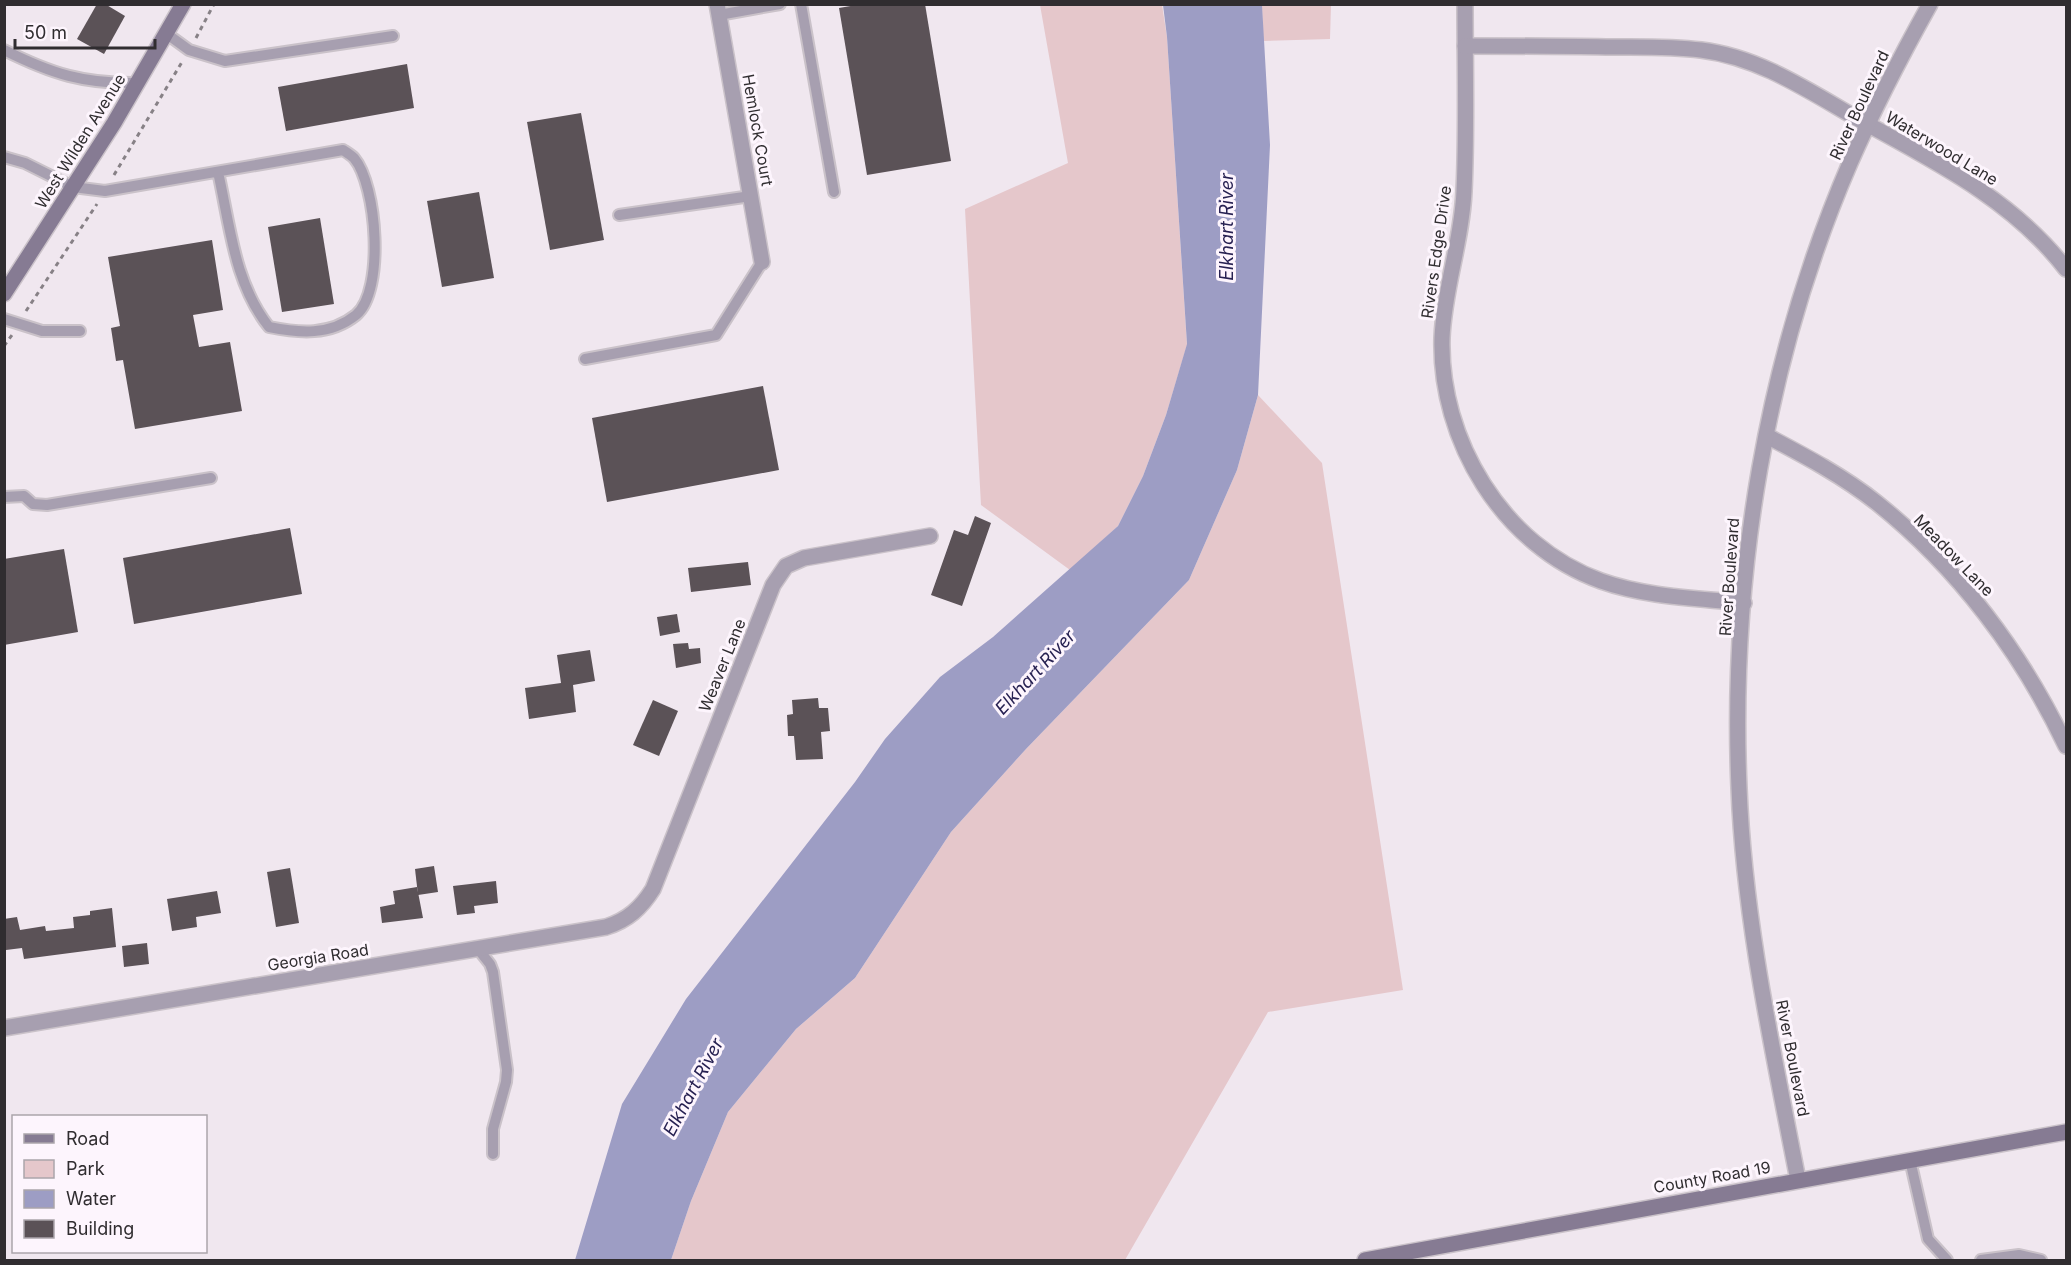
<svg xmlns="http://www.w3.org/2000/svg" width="2071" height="1265" font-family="Inter,sans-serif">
<rect width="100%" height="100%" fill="#f0e7ef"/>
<g fill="#e5c7cb">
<path d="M1040 5H1162L1167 37 1187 345 1166 415 1143 476 1118 526 1070 570 981 505 965 209 1068 163Z"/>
<path d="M1262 5H1331L1330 39 1263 41Z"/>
<path d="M1258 395 1322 463 1403 990 1268 1012 1125 1260H671L691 1201 728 1112 796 1029 855 978 951 832 1026 749 1189 580 1237 470Z"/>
</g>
<path fill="#9d9dc4" d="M1163 5H1262L1270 145 1258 395 1237 470 1189 580 1026 749 951 832 855 978 796 1029 728 1112 691 1201 671 1260H575L622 1104 686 999 855 782 885 739 940 677 993 637 1118 526 1143 476 1166 415 1187 344 1167 37Z"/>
<g fill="#5b5257">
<path d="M97 4H105L125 16 104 54 77 39Z"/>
<path d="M862 4H925L951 161 867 175 839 8Z"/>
<path d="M407 64 414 108 286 131 278 87Z"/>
<path d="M581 113 604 240 550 250 527 122Z"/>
<path d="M479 192 494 278 442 287 427 201Z"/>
<path d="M320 218 334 304 282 312 268 227Z"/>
<path d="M212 240 223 310 193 315 199 347 230 342 242 411 135 429 123 360 116 361 111 328 120 326 108 257Z"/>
<path d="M763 386 779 470 607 502 592 418Z"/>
<path d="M975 516 991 523 962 606 931 595 954 530 968 535Z"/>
<path d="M290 528 302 594 134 624 123 558Z"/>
<path d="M64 549 78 632 4 645V559Z"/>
<path d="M748 562 751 585 691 592 688 568Z"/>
<path d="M677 614 680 632 660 636 657 617Z"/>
<path d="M688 643 689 649 700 648 701 663 676 668 673 644Z"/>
<path d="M590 650 595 681 573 685 576 712 529 719 525 688 561 683 557 655Z"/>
<path d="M818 698 819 708H828L830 731 821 732 823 759 796 760 794 736H788L787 715 793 714 792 700Z"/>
<path d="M653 700 678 711 659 756 633 745Z"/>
<path d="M434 866 438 892 418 895 415 869Z"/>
<path d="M290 868 299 923 276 927 267 872Z"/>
<path d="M496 881 498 903 474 906 475 913 457 915 453 886Z"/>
<path d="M417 887 423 918 382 923 380 907 395 904 393 891Z"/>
<path d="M217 891 221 913 196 917 197 927 172 931 167 899Z"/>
<path d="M112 908 116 947 24 959 22 948 6 950 4 919 17 917 20 930 45 926 46 931 74 928 73 917 90 915V911Z"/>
<path d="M147 943 149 964 124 967 122 946Z"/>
</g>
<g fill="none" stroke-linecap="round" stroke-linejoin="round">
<defs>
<g id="lane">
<path d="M801 4 834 192"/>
<path d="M719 15 780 4"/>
<path d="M167 34 189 50 225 61 393 36"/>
<path d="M4 50C52 74 84 84 138 83"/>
<path d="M4 157 25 163 73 187 105 191 343 150C346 152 351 155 354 158 377 185 385 291 356 315 330 336 299 333 269 327 234 283 230 225 218 172"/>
<path d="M619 215 751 196"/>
<path d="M4 319 42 331H80"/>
<path d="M585 359 716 335 762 262"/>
<path d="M4 497 24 496 33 504 47 505 211 478"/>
<path d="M478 949 490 964 493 972 507 1070 506 1082 493 1129V1154"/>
<path d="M1910 1160 1928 1239 1947 1260"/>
<path d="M1981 1260 2019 1255 2041 1260"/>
</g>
<g id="street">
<path d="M717 4 762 262"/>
<path d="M1465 4C1465 66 1467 129 1464 191 1462 241 1444 288 1442 338 1439 440 1503 546 1601 581 1646 597 1696 598 1744 603"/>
<path d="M1465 46C1512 46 1559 46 1606 47 1638 47 1670 46 1701 50 1759 57 1809 91 1858 119 1934 161 2012 199 2066 269"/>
<path d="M1767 436C1805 456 1843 476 1877 503 1958 568 2022 653 2066 746"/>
<path d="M4 1028 606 927C628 920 641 908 653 889L773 585 786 566 804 558 930 536"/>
<path d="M1798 1180C1773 1051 1744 920 1739 788 1730 576 1766 358 1850 163 1874 108 1901 56 1930 4"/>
</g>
<g id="secondary">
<path d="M4 294 114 123 183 4"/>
<path d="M1365 1260 2066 1132"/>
</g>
</defs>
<use href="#lane" stroke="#cac2c9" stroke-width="14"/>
<use href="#street" stroke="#cac2c9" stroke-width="18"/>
<use href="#secondary" stroke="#cac2c9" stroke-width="18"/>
<g stroke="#878186" stroke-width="3" stroke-dasharray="4.5 4.5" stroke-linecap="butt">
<path d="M196 38 214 4"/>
<path d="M114 175 182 62"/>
<path d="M26 311 97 204"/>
<path d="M4 346 12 335"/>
</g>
<use href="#lane" stroke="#a79fb0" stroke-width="10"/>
<use href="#street" stroke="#a79fb0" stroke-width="15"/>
<use href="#secondary" stroke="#867b93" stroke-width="15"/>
</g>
<g text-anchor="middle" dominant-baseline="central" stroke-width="6" stroke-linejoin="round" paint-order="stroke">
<g font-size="16" fill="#302d30" stroke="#fdf5fd">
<text transform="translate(1859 105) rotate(-65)">River Boulevard</text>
<text transform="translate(758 130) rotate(80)">Hemlock Court</text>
<text transform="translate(80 141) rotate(-58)">West Wilden Avenue</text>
<text transform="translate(1942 148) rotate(31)">Waterwood Lane</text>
<text transform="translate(1436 252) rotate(-82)">Rivers Edge Drive</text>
<text transform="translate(1954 555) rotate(46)">Meadow Lane</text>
<text transform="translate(1729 577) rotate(-86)">River Boulevard</text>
<text transform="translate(722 665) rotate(-68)">Weaver Lane</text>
<text transform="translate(318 957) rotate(-9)">Georgia Road</text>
<text transform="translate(1793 1058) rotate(79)">River Boulevard</text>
<text transform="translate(1712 1177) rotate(-10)">County Road 19</text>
</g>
<g font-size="18" font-style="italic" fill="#272152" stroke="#fdf5fd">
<text transform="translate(1226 227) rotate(-90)">Elkhart River</text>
<text transform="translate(1035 672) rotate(-47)">Elkhart River</text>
<text transform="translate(693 1087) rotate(-62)">Elkhart River</text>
</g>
</g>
<rect width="2071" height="1265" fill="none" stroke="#302d30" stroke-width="12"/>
<rect x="12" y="1115" width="195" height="138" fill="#fdf5fd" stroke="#aba5ab" stroke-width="1.5"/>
<rect x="24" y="1134" width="30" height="9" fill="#867b93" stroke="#aba5ab" stroke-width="1.5"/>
<text x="66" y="1145" font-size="18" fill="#302d30">Road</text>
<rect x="24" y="1160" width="30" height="18" fill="#e5c7cb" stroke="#aba5ab" stroke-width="1.5"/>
<text x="66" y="1175" font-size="18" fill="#302d30">Park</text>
<rect x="24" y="1190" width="30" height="18" fill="#9d9dc4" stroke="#aba5ab" stroke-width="1.5"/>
<text x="66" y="1205" font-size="18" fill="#302d30">Water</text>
<rect x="24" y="1220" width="30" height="18" fill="#5b5257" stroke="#aba5ab" stroke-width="1.5"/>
<text x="66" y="1235" font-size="18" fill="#302d30">Building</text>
<path d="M15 39v9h140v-9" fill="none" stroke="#302d30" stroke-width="3"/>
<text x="24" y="39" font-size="18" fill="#302d30" stroke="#fdf5fd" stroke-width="4.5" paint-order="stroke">50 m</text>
</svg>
